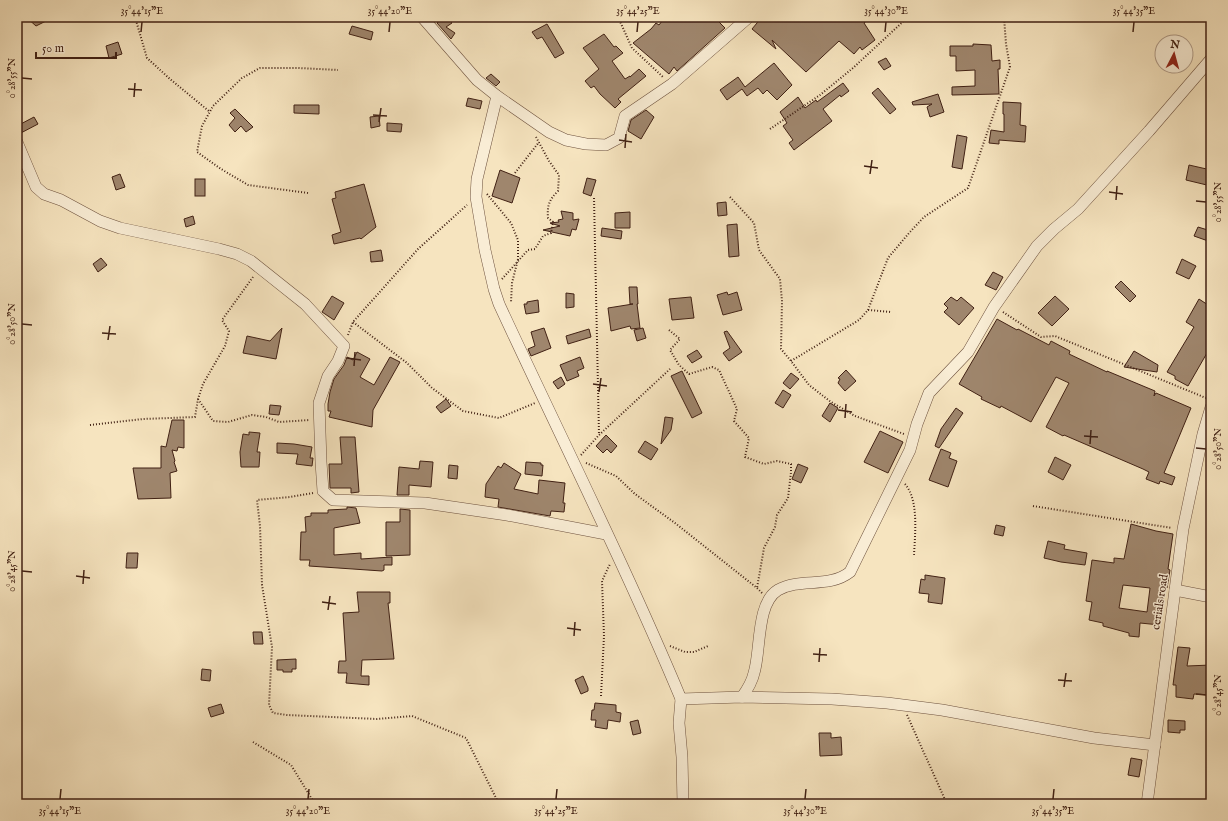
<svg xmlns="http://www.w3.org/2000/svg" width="1228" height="821" font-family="'IM FELL English',serif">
<rect width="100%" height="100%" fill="#f6e4bf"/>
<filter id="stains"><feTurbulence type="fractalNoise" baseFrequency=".005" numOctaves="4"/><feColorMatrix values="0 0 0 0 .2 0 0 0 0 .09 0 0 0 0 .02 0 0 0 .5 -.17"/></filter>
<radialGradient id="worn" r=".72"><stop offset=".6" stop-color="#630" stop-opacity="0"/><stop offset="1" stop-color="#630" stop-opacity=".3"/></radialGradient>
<g fill="#9f866d" stroke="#412114" fill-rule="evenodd">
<path d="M26 17H54L36 26Z"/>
<path d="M444 17H447L452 23 446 27 455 33 451 39 437 23Z"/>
<path d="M665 17H723L719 22 725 28 677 71 674 67 669 74 633 43 651 29 656 23 659 25Z"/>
<path d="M762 17H871L864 23 875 40 862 50 860 47 854 54 839 41 806 72 772 40 776 49 752 29Z"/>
<path d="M547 24 564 53 555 58 542 37 537 39 532 32Z"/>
<path d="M352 26 373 32 371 40 349 34Z"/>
<path d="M604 34 614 47 616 46 623 53 612 61 625 79 630 76V77L639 69 646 76 618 99 621 102 615 108 600 94 594 86 591 88 585 81 599 69 583 48Z"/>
<path d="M118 42 122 54 109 58 106 46Z"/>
<path d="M973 44 991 45 992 61 1000 60V69H998L999 94 952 95V87L975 86V70L956 71V56H950V46H973Z"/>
<path d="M886 58 891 66 884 70 878 62Z"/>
<path d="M774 63 792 85 777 100 767 90 763 94 758 88 747 96 742 89 727 100 720 90 738 77 745 87Z"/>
<path d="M491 74 500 82 496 86 486 78Z"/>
<path d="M843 83 849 91 841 97 840 95 823 109 832 121 794 150 789 143 793 140 783 126 787 123 780 112 798 97 805 108 816 100 817 102Z"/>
<path d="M878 88 896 109 890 114 872 93Z"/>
<path d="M938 94 944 112 930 117 927 107 932 104 913 105 912 102Z"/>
<path d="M468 98 482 101 480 109 466 106Z"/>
<path d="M1003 102 1021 103 1020 125 1026 126 1025 142 999 140V144L989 143 991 130 1004 132V114H1003Z"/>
<path d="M294 105H319V114L294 113Z"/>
<path d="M235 109 253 127 246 132 241 126 235 132 229 125 235 118 230 113Z"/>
<path d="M646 110 654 117 641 139 628 131 631 120Z"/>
<path d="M379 116 380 126 371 128 370 117Z"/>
<path d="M34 117 38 124 17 135V126Z"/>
<path d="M387 123 402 124 401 132 387 131Z"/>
<path d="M957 135 967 137 962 169 952 167Z"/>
<path d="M1189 165 1211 170V186L1186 180Z"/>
<path d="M500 170 520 178 512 203 492 196Z"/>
<path d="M120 174 125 187 116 190 112 177Z"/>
<path d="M587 178 596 180 591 196 583 193Z"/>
<rect x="195" y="179" width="10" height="17"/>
<path d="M364 184 376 227 361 239 360 238 334 244 332 235 341 232 332 199 336 198 335 192Z"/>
<path d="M726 202 727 215 718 216 717 203Z"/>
<path d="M561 211 573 213V220L579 219 576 230 572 229 570 236 543 230 560 226 550 223 559 222 558 220 563 219Z"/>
<path d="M630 212V228H615V213Z"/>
<path d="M193 216 195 224 186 227 184 219Z"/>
<path d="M737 224 739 256 729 257 727 225Z"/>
<path d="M1198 227 1211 231V242L1194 236Z"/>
<path d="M602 228 622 231 621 239 601 236Z"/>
<path d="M381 250 383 261 371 262 370 252Z"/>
<path d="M101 258 107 265 98 272 93 264Z"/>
<path d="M1182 259 1196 266 1189 279 1176 273Z"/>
<path d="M993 272 1003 277 996 290 985 285Z"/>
<path d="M1121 281 1136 296 1130 302 1115 287Z"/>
<path d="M629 287H637L638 304H637L640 328 631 329 630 326 611 331 608 308 633 304H630Z"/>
<path d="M727 292 728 295 737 292 742 310 723 315 717 295Z"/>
<path d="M566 293 574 294V307L566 308Z"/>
<path d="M332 296 344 303 334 320 322 312Z"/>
<path d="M1055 296 1069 309 1052 326 1038 313Z"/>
<path d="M691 297 694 318 672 320 669 299Z"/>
<path d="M951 297 957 301 961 297 974 308 959 325 944 312 948 308 944 304Z"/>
<path d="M1199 299 1211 307V346L1188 386 1175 379V376L1167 372 1194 327 1186 322Z"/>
<path d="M538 300 539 312 526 314 524 304H527V302Z"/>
<path d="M997 319 1017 330 1018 329 1049 345 1051 341 1070 351 1069 354 1107 372V371L1155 391 1154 396 1156 393 1191 408 1164 473 1175 477 1172 485 1160 481 1159 484 1146 479 1149 472 1143 469 1064 435 1063 436 1046 427 1069 383 1056 377 1031 422 1001 406 1000 408 981 399 982 397 959 384Z"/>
<path d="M282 328 276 359 243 353 247 336 270 341Z"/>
<path d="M544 328 551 348 531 356 528 349 535 346 531 332Z"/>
<path d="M643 328 646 338 637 341 634 330Z"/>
<path d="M589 329 591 337 568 344 566 336Z"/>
<path d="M727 331 742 352 729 361 723 353 730 348 724 332Z"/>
<path d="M697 350 702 357 692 363 687 356Z"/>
<path d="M1134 351 1158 365 1157 372 1124 367Z"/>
<path d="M357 352 370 359 360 377 374 385 390 357 400 362 373 410 372 427 329 417 331 411H328V404L330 392 334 379 344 365 347 357 353 360Z"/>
<path d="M580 357 584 368 577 371 579 376 567 381 560 365Z"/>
<path d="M846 370 856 381 845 391 838 383 840 379 838 378Z"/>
<path d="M682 371 702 413 692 418 671 376Z"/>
<path d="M791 373 799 379 790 389 783 383Z"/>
<path d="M561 377 565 384 558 389 553 382Z"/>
<path d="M783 390 791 395 783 408 775 403Z"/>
<path d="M446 399 451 406 441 413 436 407Z"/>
<path d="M830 403 838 408 830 422 822 416Z"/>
<path d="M270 405 281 406 279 415 269 414Z"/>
<path d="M956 408 963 413 939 448 935 446 941 429Z"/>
<path d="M665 417 673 418 671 430 661 444Z"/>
<path d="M172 420H184V448L178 447 177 451 172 450 175 461 174 462 177 471 170 473 171 498 138 499 133 468H161V446L166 447Z"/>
<path d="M880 431 903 442 888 473 864 462Z"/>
<path d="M249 432 260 433 257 452H260L259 467H241L240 452 243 434 249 435Z"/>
<path d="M606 435 617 446 611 453 607 449 603 453 596 446Z"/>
<path d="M340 437H355L359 492 351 493V488H330L329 464H342Z"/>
<path d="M645 441 658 449 651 460 638 452Z"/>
<path d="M277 443 294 444 312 447 310 458H313L312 466 296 464 298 454 277 453Z"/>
<path d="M941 449 951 453 949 458 957 461 948 487 929 480Z"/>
<path d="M1055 457 1071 465 1063 480 1048 472Z"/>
<path d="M420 461 433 462 431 487 409 485V495H397L399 467 419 469Z"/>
<path d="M526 462 541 463V465H543L542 476 525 474Z"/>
<path d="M504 463 521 474 514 489 538 494 539 480 565 483 563 503H565L564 512 551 511 550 516 498 507 499 499 485 497 486 484 498 466 501 468Z"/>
<path d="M798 464 808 468 801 483 792 479Z"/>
<path d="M449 465 458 466 457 479 448 478Z"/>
<path d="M347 507 356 508 360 523 334 528V555L361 553V559L392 557V565H384V570L382 571 309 566 310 560H300L301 532H306L305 517 311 516V513H328V510L347 509Z"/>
<path d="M400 509 410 510V555L386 556V522H400Z"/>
<path d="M1131 524 1156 531 1173 534 1168 569 1170 570 1167 588 1164 587 1160 625 1140 623 1139 637 1129 636V633L1103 626V623L1089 620 1092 602 1086 601 1092 560 1114 563V558L1124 559ZM1123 585 1150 588 1147 612 1119 608Z"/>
<path d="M996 525 1005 527 1003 536 994 534Z"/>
<path d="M1048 541 1065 545 1064 549 1087 553 1085 565 1061 562 1044 558Z"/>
<path d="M127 553H138L137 568H126Z"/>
<path d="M925 575 945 578 942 604 928 602 929 594 919 593 921 579 925 580Z"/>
<path d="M357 592H390V603H388L394 659 362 660 361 676H369V685L346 683 347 673H338L339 661H346L343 613 359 612Z"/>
<path d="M253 632H262L263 644H254Z"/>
<path d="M1178 647 1190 648 1187 666 1211 665V695L1194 694 1193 699 1176 697V685H1173Z"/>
<path d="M296 659V669H292V672H283V670H277V660Z"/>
<path d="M202 669 211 670 210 681 201 680Z"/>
<path d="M583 676 588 688V691L581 694 575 680Z"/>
<path d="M595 703 616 705V712L621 713 620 722 608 720 607 729 595 727 596 720H591L592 710H594Z"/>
<path d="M221 704 224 713 211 717 208 708Z"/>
<path d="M638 720 641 733 633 735 630 722Z"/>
<path d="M1168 720 1185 721V730H1180V733L1168 732Z"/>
<path d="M819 733H831V738L841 737 842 755 820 756Z"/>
<path d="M1131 758 1142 760 1139 777 1128 775Z"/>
</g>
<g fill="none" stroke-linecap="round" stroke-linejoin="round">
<defs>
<g id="minor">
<path d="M422 17 477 80 497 96 549 132 566 140 586 144 606 145 619 138 625 116 672 84 749 17"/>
<path d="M497 96 477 179 476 197 485 250 494 289 499 304C560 436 625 565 681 699L742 697 832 699 887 703 942 710 1094 738 1155 745"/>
<path d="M17 142 36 187 44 194 61 200 100 221 120 228 219 249 237 254 251 261 305 304 344 346 338 361 328 376 319 403 321 462 323 491 333 500 425 503 507 515 606 534"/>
<path d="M1175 590 1211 597"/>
<path d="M742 697C747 690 752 682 754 673 761 651 756 603 778 590 801 577 828 589 850 572L910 450 917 424 929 393 968 352 994 307 1037 246 1054 229 1078 209 1149 131 1211 59"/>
<path d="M681 699 679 723 682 757 683 804"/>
<path d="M1147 804 1183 529 1203 434 1211 407"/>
</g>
</defs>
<use href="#minor" stroke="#6e523f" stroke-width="12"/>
<g stroke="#412114" stroke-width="2" stroke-dasharray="1 2" stroke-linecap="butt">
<path d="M135 17 147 58 170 79 210 112"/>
<path d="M618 17 632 48 663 77"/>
<path d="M770 129 820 95 853 68 908 17"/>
<path d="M515 173 539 142"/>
<path d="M308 193 248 185 221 169 197 152 202 126 213 106 242 78 260 68H298L338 70"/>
<path d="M487 194 511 223 518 240V259L512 283 511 302"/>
<path d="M730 197 754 223 759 250 780 279 782 301 781 349 791 361 809 385 831 402 855 416 904 434"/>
<path d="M594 198 599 435"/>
<path d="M502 279 528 250 535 249 543 236 551 233 553 222 548 218C547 206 549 200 558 191L559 175 549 161 536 137"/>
<path d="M868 310 888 258 909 233 924 217 968 188 1010 67 1006 44 1004 17"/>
<path d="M1003 312 1041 337 1055 336 1206 398"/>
<path d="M353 322 407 363 432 388 463 411 499 418 535 403"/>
<path d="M669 330 680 339 670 350 679 365 689 374 712 367 719 370 737 409 734 421 749 438 745 457 764 464 777 461 791 464V472L788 498 777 515 775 527 764 548 757 588"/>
<path d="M348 335 353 322 418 249 467 205"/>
<path d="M791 361 859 320 868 310 891 312"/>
<path d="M198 399 213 421 228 422 252 415 266 417 279 422 310 420"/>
<path d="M90 425 143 419 195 417 198 399 203 384 225 346 229 331 222 320 253 277"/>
<path d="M581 455 599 435 670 369"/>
<path d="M586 463 616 476 635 494 675 523 757 588 762 593"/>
<path d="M905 484C919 500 915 534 914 555"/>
<path d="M313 493 290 497 257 500 260 526 262 585 272 647 269 705 273 713 287 715 377 719 412 716 466 738 499 804"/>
<path d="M1033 506 1172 528"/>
<path d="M670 646 685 652H694L708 646"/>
<path d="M601 696 604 636 602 581 610 564"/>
<path d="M907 715 947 804"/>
<path d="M253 742 291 765 315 804"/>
</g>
<use href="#minor" stroke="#f9edd5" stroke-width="11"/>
</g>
<path fill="none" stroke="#412114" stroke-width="1.5" d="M141 32 142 22M389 32 390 22M637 32 638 22M885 32 886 22M1133 32 1134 22M22 78 32 79M128 89 142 90M134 97 135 83M373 115 387 116M379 122 381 108M619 140 632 142M625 148 626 134M864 166 878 168M870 174 872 160M1109 192 1123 194M1116 200 1117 186M1196 201 1206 202M22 324 32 325M102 333 116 334M108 340 110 326M347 358 361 360M354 366 355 352M593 384 607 386M599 392 601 378M838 410 852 412M845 418 846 404M1084 436 1098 437M1090 444 1091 430M1196 448 1206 449M22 571 32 572M76 576 90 578M83 584 84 570M322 602 336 604M328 610 330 596M567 628 581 630M574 636 575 622M813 654 827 655M819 662 820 648M1058 680 1072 681M1064 687 1066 673M1196 694 1206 695M60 799 61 789M308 799 309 789M556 799 557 789M805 799 806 789M1053 799 1054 789"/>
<g text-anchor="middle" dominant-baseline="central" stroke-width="3" stroke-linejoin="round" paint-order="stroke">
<g font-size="12" fill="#412114" stroke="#f9edd5">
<text transform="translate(1160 602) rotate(-81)">cerials road</text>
</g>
</g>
<rect width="1228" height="821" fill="none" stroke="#f6e4bf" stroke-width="44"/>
<g transform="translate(1174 54) rotate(6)"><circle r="19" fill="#f9edd5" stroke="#af9b88"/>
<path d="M0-3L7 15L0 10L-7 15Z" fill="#8f2418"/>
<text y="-6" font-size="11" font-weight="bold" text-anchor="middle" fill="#412114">N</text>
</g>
<path d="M36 52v6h80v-6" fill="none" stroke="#412114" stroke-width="2"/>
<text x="42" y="52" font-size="12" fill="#412114" stroke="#f9edd5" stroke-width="3" paint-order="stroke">50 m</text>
<rect x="22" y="22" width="1184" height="777" fill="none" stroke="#412114" stroke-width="1.5"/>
<g font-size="10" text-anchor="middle" fill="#412114">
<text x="142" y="14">35°44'15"E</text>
<text x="390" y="14">35°44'20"E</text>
<text x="638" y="14">35°44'25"E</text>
<text x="886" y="14">35°44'30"E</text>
<text x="1134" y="14">35°44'35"E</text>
<text transform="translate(11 78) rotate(-90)" y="4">0°28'55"N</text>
<text transform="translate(1217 202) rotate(-90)" y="4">0°28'55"N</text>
<text transform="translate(11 324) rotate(-90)" y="4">0°28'50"N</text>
<text transform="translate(1217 449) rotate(-90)" y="4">0°28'50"N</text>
<text transform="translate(11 571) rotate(-90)" y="4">0°28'45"N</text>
<text transform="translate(1217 695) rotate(-90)" y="4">0°28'45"N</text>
<text x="60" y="814">35°44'15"E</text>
<text x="308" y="814">35°44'20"E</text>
<text x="556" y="814">35°44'25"E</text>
<text x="805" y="814">35°44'30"E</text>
<text x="1053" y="814">35°44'35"E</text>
</g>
<rect width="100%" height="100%" filter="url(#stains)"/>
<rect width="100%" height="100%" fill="url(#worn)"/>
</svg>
